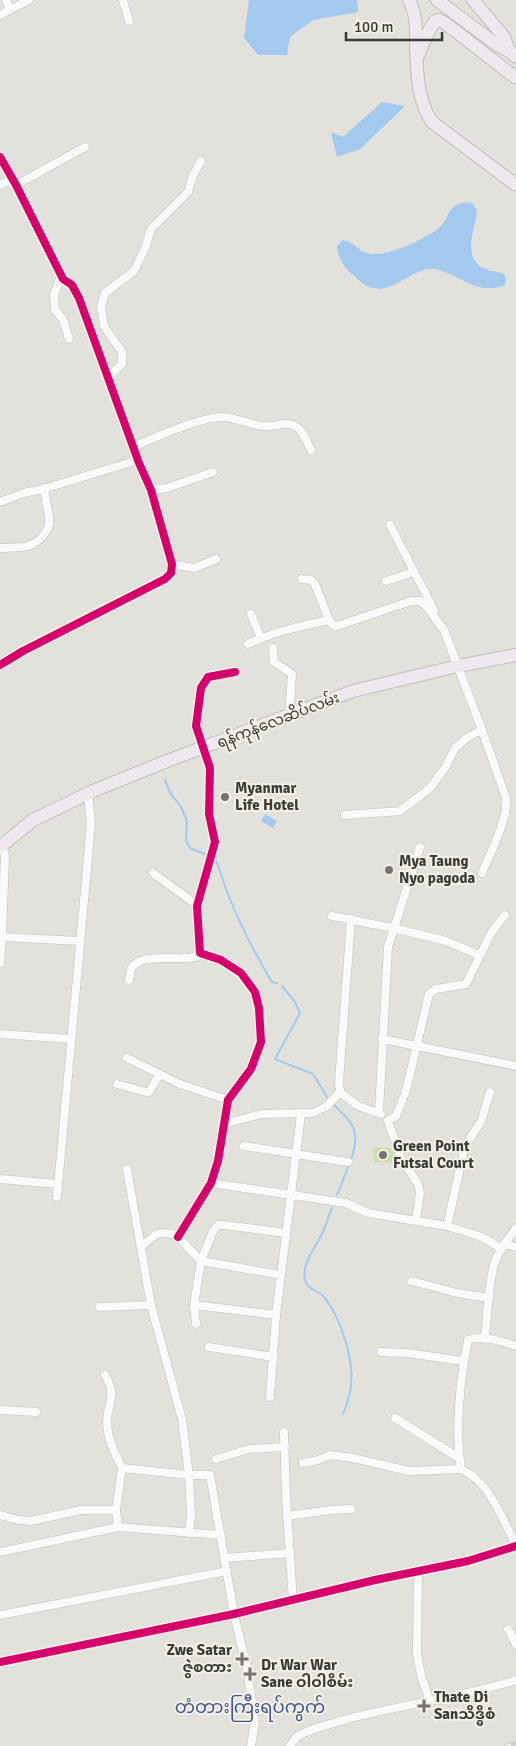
<svg xmlns="http://www.w3.org/2000/svg" width="516" height="1746" font-family="Signika,'Noto Sans Myanmar',sans-serif">
<rect width="100%" height="100%" fill="#e2e1dc"/>
<path fill="#cedcac" d="M373 1147 391 1148 397 1163 374 1162Z"/>
<g fill="#a4c9ef">
<path d="M249 0H357L358 12 313 20 290 37 287 55H258L244 38Z"/>
<path d="M382 102 405 106 360 149 337 157 331 132 343 137Z"/>
<path d="M467 202 473 204 477 210C476 227 462 254 481 267 488 271 497 271 504 274L506 279 505 285C481 294 468 282 447 273 444 272 440 270 436 269 411 266 389 300 365 285 361 283 357 278 353 275 344 268 338 258 337 246L343 240C357 243 359 255 377 254 395 253 424 239 438 229 452 217 444 206 467 202Z"/>
<path d="M265 814 277 821 273 828 261 821Z"/>
</g>
<g fill="none" stroke-linecap="round" stroke-linejoin="round">
<g stroke="#a4c9ef" stroke-width="2">
<path d="M165 780 171 794 181 807 187 821 186 841 190 848 207 855"/>
<path d="M215 859C221 872 224 886 230 899 241 927 255 953 270 979L272 982 277 983"/>
<path d="M282 986 295 1002 300 1013 275 1059 313 1074 327 1097"/>
<path d="M333 1104C354 1124 361 1130 351 1160"/>
<path d="M337 1195 349 1165"/>
<path d="M332 1208C328 1217 326 1226 322 1234 316 1247 301 1264 305 1280 307 1290 318 1290 324 1297 342 1319 356 1365 350 1392 348 1400 346 1407 343 1414"/>
</g>
<defs>
<g id="street">
<path d="M6 0 10 9"/>
<path d="M123 0 129 21"/>
<path d="M0 15 29 0"/>
<path d="M0 157 16 185 63 279 72 285 79 298 139 463 151 490 172 564 171 573 165 579 23 651 0 665"/>
<path d="M0 185 13 179"/>
<path d="M16 185 85 147"/>
<path d="M61 276 54 295 55 310 63 319 69 339"/>
<path d="M108 377 122 364V352L104 326 101 306 105 293 134 271 146 246 151 229 188 192 193 175 201 161"/>
<path d="M133 447C153 438 202 416 223 417 238 418 250 425 264 426 271 427 277 425 283 424 300 422 305 437 311 450"/>
<path d="M150 487 160 489 167 488 213 472"/>
<path d="M0 502 24 493 43 489 138 460"/>
<path d="M390 525 434 610"/>
<path d="M0 548C16 547 29 550 41 538 46 532 50 527 49 520 49 509 44 499 45 488"/>
<path d="M172 564 194 568 216 559"/>
<path d="M302 579 311 580 315 584 329 620"/>
<path d="M386 581 414 572"/>
<path d="M251 614 261 638"/>
<path d="M248 644C273 632 301 626 329 620L333 625 337 626 411 601H420L427 607 444 630 482 730 506 798C508 821 491 851 482 873"/>
<path d="M273 648 274 662 292 674 289 716"/>
<path d="M345 815 400 811 430 788 445 768 455 748 468 737 482 730"/>
<path d="M2 845 5 856 2 937 80 941"/>
<path d="M153 873 198 906"/>
<path d="M332 916 393 928 446 941 479 955"/>
<path d="M351 919 339 1082 340 1092 358 1106 381 1114"/>
<path d="M0 936 2 937 0 963"/>
<path d="M129 980C130 975 130 968 134 965 149 951 189 964 202 954"/>
<path d="M0 1034 71 1039"/>
<path d="M382 1039 516 1066"/>
<path d="M127 1058 180 1084 228 1100"/>
<path d="M117 1084 146 1092H149L160 1074"/>
<path d="M379 1112 388 947 420 847"/>
<path d="M388 1121 396 1116 406 1091 429 994 436 989 466 984 491 933 505 915"/>
<path d="M388 1121 401 1158 418 1184 420 1193 416 1220"/>
<path d="M224 1124 261 1114 313 1113 327 1106 340 1092"/>
<path d="M244 1146 348 1162"/>
<path d="M127 1169 151 1305 182 1419 189 1475 191 1514 189 1533"/>
<path d="M0 1179 58 1184"/>
<path d="M211 1183 346 1203 368 1213 447 1226 482 1237 502 1249"/>
<path d="M57 1197 91 824 88 793"/>
<path d="M447 1226 465 1146 481 1122 490 1092"/>
<path d="M178 1237 211 1183 218 1161 228 1100 251 1069 261 1042 259 1008 255 992 241 973 221 960 200 953 197 906 215 842 209 814 210 768 196 726 201 688 208 677 235 672"/>
<path d="M504 1244 516 1247"/>
<path d="M142 1246 155 1235 161 1233 173 1234 178 1237 201 1261 281 1275"/>
<path d="M412 1281 457 1293 489 1298"/>
<path d="M194 1305 276 1315"/>
<path d="M100 1307 151 1305"/>
<path d="M196 1324 194 1305 201 1261 213 1231 218 1225H224L286 1233"/>
<path d="M485 1339C487 1314 488 1288 494 1265 498 1251 508 1239 516 1228"/>
<path d="M209 1347 274 1357"/>
<path d="M381 1352 407 1353 463 1361"/>
<path d="M105 1375C118 1398 107 1401 107 1424 108 1441 115 1453 122 1468"/>
<path d="M270 1397 276 1315 301 1114"/>
<path d="M0 1410 36 1412"/>
<path d="M395 1418 459 1458"/>
<path d="M284 1432 286 1496 293 1600"/>
<path d="M216 1459 249 1449 285 1447"/>
<path d="M303 1463 318 1460 330 1455 353 1458 409 1471 461 1469 473 1476 486 1489 497 1507 516 1545"/>
<path d="M461 1469C455 1428 460 1380 468 1340 481 1334 503 1342 516 1346"/>
<path d="M0 1515 19 1520 31 1521 81 1510H116"/>
<path d="M287 1516 331 1510 351 1509"/>
<path d="M118 1527 116 1510 122 1468 189 1475H210L234 1614 247 1668 255 1722 251 1746"/>
<path d="M0 1552 118 1527 221 1535"/>
<path d="M225 1558 290 1553"/>
<path d="M418 1572 417 1654 421 1675 430 1702"/>
<path d="M0 1615 227 1571"/>
<path d="M508 1629 516 1644"/>
<path d="M0 1662 234 1614 375 1580 468 1561 516 1546"/>
<path d="M290 1746C293 1742 295 1737 300 1735 314 1727 332 1724 347 1719 403 1704 461 1698 516 1680"/>
</g>
<g id="primary">
<path d="M409 0C417 15 416 30 416 46 417 72 417 100 432 122L516 185"/>
<path d="M437 0 497 45 509 51 516 57"/>
<path d="M473 0 504 37 509 51"/>
<path d="M419 54C423 42 428 31 435 21L439 20 445 23 516 78"/>
<path d="M0 847 33 820 93 791 167 761 353 691 458 666 516 655"/>
</g>
</defs>
<use href="#street" stroke="#bfbeba" stroke-width="9"/>
<use href="#primary" stroke="#bebebb" stroke-width="14"/>
<use href="#street" stroke="#fbfafa" stroke-width="8"/>
<use href="#primary" stroke="#efe8ef" stroke-width="12"/>
<defs>
<path id="rail" d="M506 1746 516 1743"/>
</defs>
<use href="#rail" stroke="#cecdcd" stroke-width="4"/>
<use href="#rail" stroke="#f2f0e7" stroke-width="2" stroke-dasharray="5.5" stroke-linecap="butt"/>
<defs>
<g id="cycleway">
<path d="M0 157 16 185 63 279 72 285 79 298 139 463 151 490 172 564 171 573 165 579 23 651 0 665"/>
<path d="M178 1237 211 1183 218 1161 228 1100 251 1069 261 1042 259 1008 255 992 241 973 221 960 200 953 197 906 215 842 209 814 210 768 196 726 201 688 208 677 235 672"/>
<path d="M0 1662 234 1614 375 1580 468 1561 516 1546"/>
</g>
</defs>
<use href="#cycleway" stroke="#f2f0e7" stroke-width="11"/>
<use href="#cycleway" stroke="#d6006c" stroke-width="8"/>
</g>
<g fill="#757471" stroke="#f2f0e7" stroke-width="2">
<circle cx="225" cy="797" r="5"/>
<circle cx="389" cy="870" r="5"/>
<circle cx="383" cy="1155" r="5"/>
<path d="M239.5 1651.5h5v5h5v5h-5v5h-5v-5h-5v-5h5z"/>
<path d="M247.5 1666.5h5v5h5v5h-5v5h-5v-5h-5v-5h5z"/>
<path d="M421.5 1698.5h5v5h5v5h-5v5h-5v-5h-5v-5h5z"/>
</g>
<g text-anchor="middle" dominant-baseline="central" stroke-width="4" stroke-linejoin="round" paint-order="stroke">
<g font-size="15" fill="#3a3a37" stroke="#f2f0e7">
<text transform="translate(278 720) rotate(-21)">ရန်ကုန်လေဆိပ်လမ်း</text>
</g>
<g font-size="15" font-weight="bold" fill="#3a3a37" stroke="#f2f0e7" text-anchor="start">
<text x="235" y="788">Myanmar<tspan x="235" dy="17">Life Hotel</tspan></text>
<text x="399" y="861">Mya Taung<tspan x="399" dy="17">Nyo pagoda</tspan></text>
<text x="393" y="1146">Green Point<tspan x="393" dy="17">Futsal Court</tspan></text>
<text x="232" y="1650" text-anchor="end">Zwe Satar<tspan x="232" dy="17">ဇွဲစတား</tspan></text>
<text x="261" y="1665">Dr War War<tspan x="261" dy="17">Sane ဝါဝါစိမ်း</tspan></text>
<text x="434" y="1697">Thate Di<tspan x="434" dy="17">Sanသိဒ္ဓိစံ</tspan></text>
</g>
<g font-size="18" fill="#41538f" stroke="#f2f0e7">
<text x="250" y="1707">တံတားကြီးရပ်ကွက်</text>
</g>
</g>
<path d="M346 32v8h96v-8" fill="none" stroke="#3a3a37" stroke-width="2.5"/>
<text x="354" y="32" font-size="15" fill="#3a3a37" stroke="#f2f0e7" stroke-width="4" paint-order="stroke">100 m</text>
</svg>
